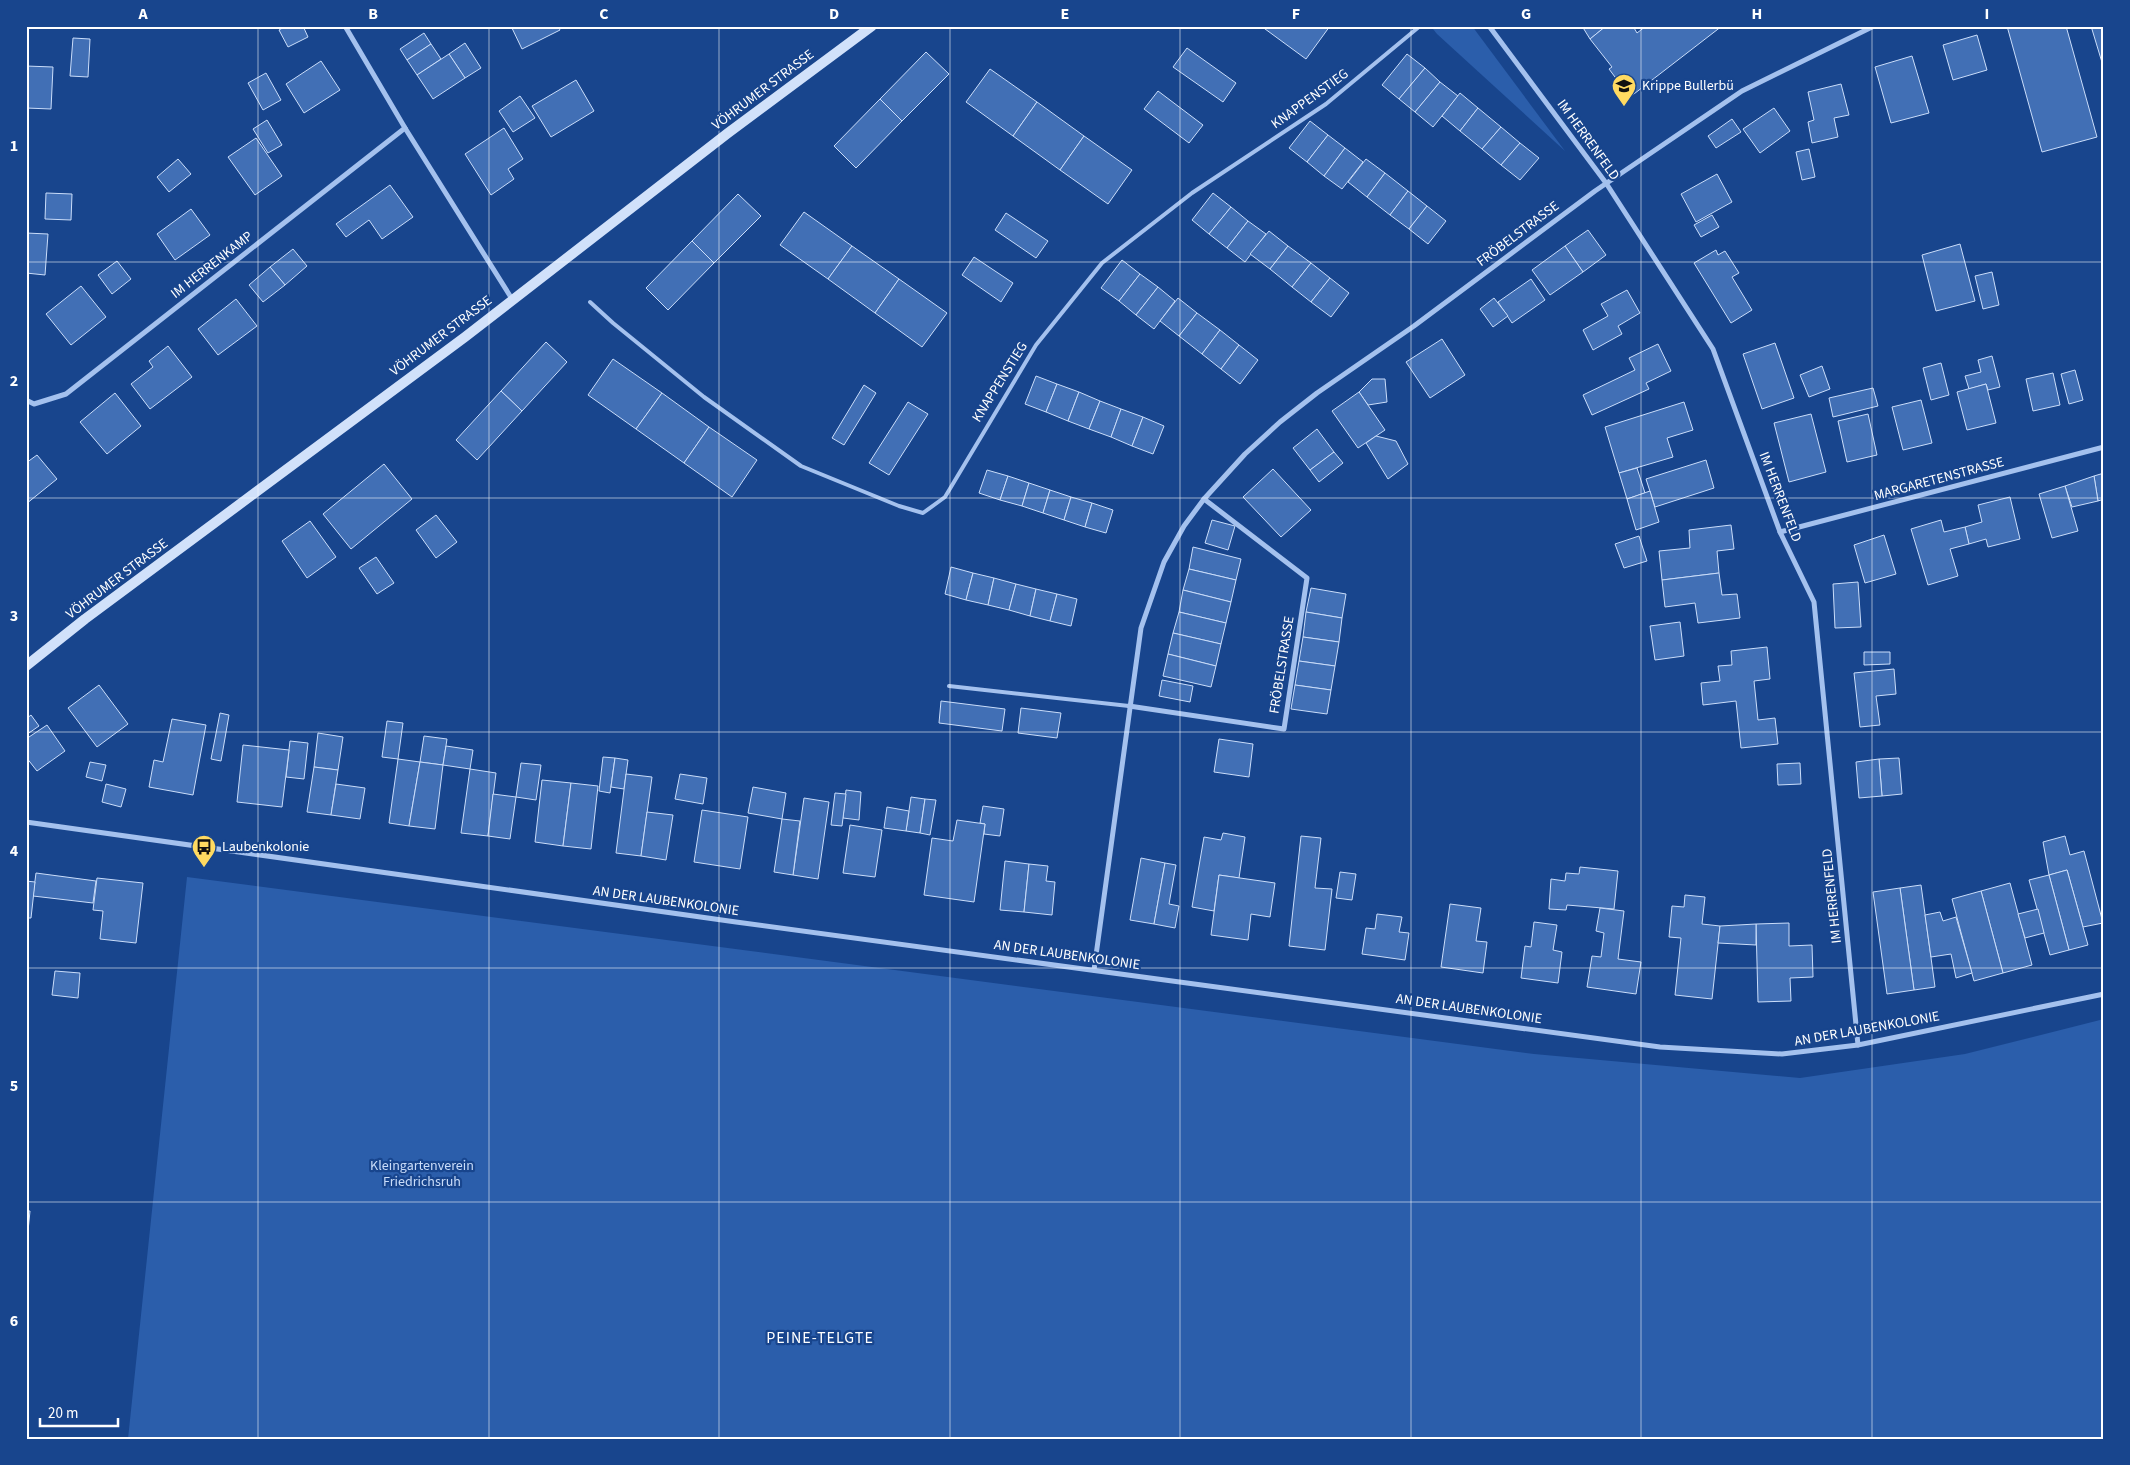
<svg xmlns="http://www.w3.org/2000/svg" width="2130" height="1465" font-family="'Source Sans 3',sans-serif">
<rect width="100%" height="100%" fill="#18458d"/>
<g fill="#2b5eab">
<path d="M1433 26H1472L1565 151 1437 34 1433 29Z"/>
<path d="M187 877 1534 1054 1800 1078 1965 1054 2104 1019V1439H128Z"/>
</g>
<g fill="#416fb5" stroke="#caddfa">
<path d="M286 26H303L308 37 288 47 279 30Z"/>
<path d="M511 26H558L560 30 522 49Z"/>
<path d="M1261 26H1330L1306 59Z"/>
<path d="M1582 26H1606L1590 39Z"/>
<path d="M1606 26H1633L1637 33 1646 26H1722L1630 97 1609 69 1612 67 1590 39Z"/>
<path d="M2007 26H2066L2097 137 2042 152Z"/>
<path d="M2091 26H2104V69Z"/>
<path d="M424 33 431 44 407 60 400 49Z"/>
<path d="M1977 35 1987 70 1953 80 1943 45Z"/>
<path d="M73 38 90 39 88 77 70 76Z"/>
<path d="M465 43 481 68 465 78 449 54Z"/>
<path d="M431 44 441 59 417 75 407 60Z"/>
<path d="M1187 48 1236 83 1223 102 1173 67Z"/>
<path d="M926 52 949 74 902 121 880 99Z"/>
<path d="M449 54 465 78 433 99 417 75Z"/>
<path d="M1407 54 1425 68 1399 99 1382 85Z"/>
<path d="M1912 56 1929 113 1891 123 1875 67Z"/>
<path d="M321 61 340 90 304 113 286 84Z"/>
<path d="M26 66 53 67 51 109 26 108Z"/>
<path d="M1425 68 1440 82 1415 112 1399 99Z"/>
<path d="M990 69 1037 102 1013 136 966 102Z"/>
<path d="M266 73 281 100 263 110 248 83Z"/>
<path d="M576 80 594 111 551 137 532 106Z"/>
<path d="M1440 82 1458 96 1433 127 1415 112Z"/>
<path d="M1841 84 1849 115 1834 118 1838 137 1812 143 1808 122 1814 120 1808 92Z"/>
<path d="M1158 91 1203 125 1189 143 1144 109Z"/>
<path d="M1460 93 1478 108 1460 131 1442 116Z"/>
<path d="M520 96 535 118 513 132 499 111Z"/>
<path d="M880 99 902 121 856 168 834 146Z"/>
<path d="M1037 102 1084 136 1060 170 1013 136Z"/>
<path d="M1478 108 1501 127 1482 149 1460 131Z"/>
<path d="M1774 108 1790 131 1760 153 1743 129Z"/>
<path d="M1732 119 1741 132 1716 148 1708 136Z"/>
<path d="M267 120 282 145 268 153 253 129Z"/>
<path d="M1310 121 1328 135 1307 162 1289 148Z"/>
<path d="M1501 127 1520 143 1501 165 1482 149Z"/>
<path d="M504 128 523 159 508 169 514 179 491 195 465 154Z"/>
<path d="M1328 135 1345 148 1324 176 1307 162Z"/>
<path d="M1084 136 1132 170 1108 204 1060 170Z"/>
<path d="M256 138 282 176 255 195 228 157Z"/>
<path d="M1520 143 1539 158 1520 180 1501 165Z"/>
<path d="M1345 148 1363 162 1342 189 1324 176Z"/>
<path d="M1809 149 1815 177 1802 180 1796 152Z"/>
<path d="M178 159 191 174 169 192 157 177Z"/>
<path d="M1366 159 1385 173 1367 197 1348 182Z"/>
<path d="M1385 173 1408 191 1390 215 1367 197Z"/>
<path d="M1717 174 1732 202 1696 222 1681 194Z"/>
<path d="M390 185 413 217 382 239 369 220 346 237 336 224Z"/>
<path d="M1408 191 1427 206 1409 229 1390 215Z"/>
<path d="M46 193 72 194 71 220 45 219Z"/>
<path d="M1213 193 1231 207 1209 234 1192 220Z"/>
<path d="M738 194 761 216 714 263 692 241Z"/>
<path d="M1427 206 1446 221 1428 244 1409 229Z"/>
<path d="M1231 207 1248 221 1227 248 1209 234Z"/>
<path d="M191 209 210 235 175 260 157 234Z"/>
<path d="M804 212 852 246 828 279 780 245Z"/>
<path d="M1006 213 1048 241 1036 258 995 230Z"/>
<path d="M1712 215 1719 227 1701 237 1694 225Z"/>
<path d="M1248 221 1266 234 1245 262 1227 248Z"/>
<path d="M1588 230 1606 255 1583 272 1565 246Z"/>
<path d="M1269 231 1288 246 1270 269 1250 254Z"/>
<path d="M26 233 48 234 45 275 26 273Z"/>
<path d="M692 241 714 263 668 310 646 288Z"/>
<path d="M1960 244 1975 301 1936 311 1922 255Z"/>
<path d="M852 246 899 279 875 313 828 279Z"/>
<path d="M1288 246 1311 263 1292 287 1270 269Z"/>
<path d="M1565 246 1583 272 1550 295 1532 270Z"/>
<path d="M293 249 307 266 285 285 270 267Z"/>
<path d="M1716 250 1718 255 1725 251 1739 273 1732 277 1752 310 1731 323 1694 263Z"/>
<path d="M974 257 1013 283 1001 302 962 275Z"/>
<path d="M1122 260 1140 274 1119 301 1101 288Z"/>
<path d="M117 261 131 279 112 294 98 275Z"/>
<path d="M1311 263 1330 278 1311 302 1292 287Z"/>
<path d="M270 267 285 285 263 302 249 285Z"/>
<path d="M1992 272 1999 305 1983 309 1975 276Z"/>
<path d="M1140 274 1158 287 1136 315 1119 301Z"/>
<path d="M1330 278 1349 293 1331 317 1311 302Z"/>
<path d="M899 279 947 313 922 347 875 313Z"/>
<path d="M1531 279 1545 300 1512 323 1498 302Z"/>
<path d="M81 286 106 317 71 345 46 314Z"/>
<path d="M1158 287 1175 301 1154 329 1136 315Z"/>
<path d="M1627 290 1640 313 1618 326 1622 334 1593 350 1583 330 1608 316 1601 304Z"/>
<path d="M1178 298 1197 313 1179 336 1160 321Z"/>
<path d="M1494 298 1508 316 1493 327 1480 309Z"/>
<path d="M236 299 257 326 218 355 198 329Z"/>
<path d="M1197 313 1220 330 1202 354 1179 336Z"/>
<path d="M1220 330 1239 345 1221 369 1202 354Z"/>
<path d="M1442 339 1465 375 1430 398 1406 362Z"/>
<path d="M546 342 567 362 522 411 501 391Z"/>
<path d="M1775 343 1794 398 1762 409 1743 354Z"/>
<path d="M1658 344 1671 371 1646 383 1649 389 1592 415 1583 395 1635 370 1629 358Z"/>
<path d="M1239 345 1258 360 1240 384 1221 369Z"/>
<path d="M168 346 192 377 150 409 131 384 153 367 149 361Z"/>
<path d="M1992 356 2000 387 1988 390 1986 384 1969 389 1965 376 1981 372 1978 360Z"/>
<path d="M613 359 662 393 636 429 588 395Z"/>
<path d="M1941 363 1949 395 1931 400 1923 368Z"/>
<path d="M1822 366 1830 389 1809 397 1800 375Z"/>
<path d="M2075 370 2083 400 2069 404 2061 374Z"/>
<path d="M2053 373 2060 405 2033 411 2026 379Z"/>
<path d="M1036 376 1057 384 1046 412 1025 404Z"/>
<path d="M1372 379H1385L1387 402 1368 405 1359 392Z"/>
<path d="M1057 384 1079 392 1068 421 1046 412Z"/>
<path d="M1986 384 1996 423 1967 430 1957 392Z"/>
<path d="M864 385 876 393 844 445 832 438Z"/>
<path d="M1873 388 1878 406 1833 417 1829 398Z"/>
<path d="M501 391 522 411 477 460 456 440Z"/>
<path d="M1079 392 1100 401 1089 429 1068 421Z"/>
<path d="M1359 392 1385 430 1358 448 1332 411Z"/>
<path d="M115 393 141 426 107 454 80 422Z"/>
<path d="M662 393 709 427 684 463 636 429Z"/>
<path d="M1921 400 1932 443 1903 450 1892 407Z"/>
<path d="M1100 401 1121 409 1111 437 1089 429Z"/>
<path d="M908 402 928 414 889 475 869 463Z"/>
<path d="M1684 402 1693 430 1667 438 1673 457 1619 473 1605 427Z"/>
<path d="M1121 409 1143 417 1132 446 1111 437Z"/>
<path d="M1811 414 1826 472 1789 482 1774 423Z"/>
<path d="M1868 414 1877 455 1847 462 1838 421Z"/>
<path d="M1143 417 1164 426 1153 454 1132 446Z"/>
<path d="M709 427 757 460 732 497 684 463Z"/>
<path d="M1317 429 1334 452 1310 470 1293 448Z"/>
<path d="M1376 436 1396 441 1408 464 1388 479 1366 443Z"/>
<path d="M1334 452 1343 463 1319 482 1310 470Z"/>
<path d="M37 455 57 479 26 504V463Z"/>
<path d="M1706 460 1714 488 1655 507 1646 479Z"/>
<path d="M384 464 412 499 351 549 323 514Z"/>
<path d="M1637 468 1645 493 1627 499 1619 473Z"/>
<path d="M1273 469 1311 510 1281 537 1243 497Z"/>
<path d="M987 470 1008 476 1000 500 979 493Z"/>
<path d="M2104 473V499L2098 501 2094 476Z"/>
<path d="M1008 476 1029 483 1022 506 1000 500Z"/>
<path d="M2094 476 2098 501 2072 507 2065 486Z"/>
<path d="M1029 483 1050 490 1043 513 1022 506Z"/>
<path d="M2065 486 2078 531 2052 538 2039 494Z"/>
<path d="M1050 490 1071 497 1064 520 1043 513Z"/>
<path d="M1650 491 1659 522 1636 530 1627 499Z"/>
<path d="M1071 497 1092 503 1085 527 1064 520Z"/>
<path d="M2010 497 2020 539 1988 547 1986 539 1969 544 1965 527 1982 522 1978 505Z"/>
<path d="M1092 503 1113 510 1106 533 1085 527Z"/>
<path d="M436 515 457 542 436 558 416 530Z"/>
<path d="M1212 520 1235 526 1228 550 1205 543Z"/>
<path d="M1941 520 1944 532 1965 527 1969 544 1950 549 1958 576 1928 585 1911 529Z"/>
<path d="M310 521 336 557 307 578 282 541Z"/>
<path d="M1731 525 1734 549 1717 551 1719 573 1662 580 1659 551 1690 548 1689 530Z"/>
<path d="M1884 535 1896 574 1865 583 1854 545Z"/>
<path d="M1639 536 1647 561 1624 568 1615 544Z"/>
<path d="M1193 547 1241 559 1236 580 1189 569Z"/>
<path d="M376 557 394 583 377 594 359 568Z"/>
<path d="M951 567 973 573 966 600 945 594Z"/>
<path d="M1189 569 1236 580 1231 602 1183 590Z"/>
<path d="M973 573 994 578 988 605 966 600Z"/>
<path d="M1719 573 1722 595 1737 594 1740 618 1698 623 1695 603 1665 607 1662 580Z"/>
<path d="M994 578 1016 584 1009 610 988 605Z"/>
<path d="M1858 582 1861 627 1835 628 1833 584Z"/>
<path d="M1016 584 1036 589 1030 616 1009 610Z"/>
<path d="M1311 588 1346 594 1342 618 1306 612Z"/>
<path d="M1036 589 1057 594 1050 621 1030 616Z"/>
<path d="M1183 590 1231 602 1226 623 1179 612Z"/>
<path d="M1057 594 1077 599 1071 626 1050 621Z"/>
<path d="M1179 612 1226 623 1221 644 1173 633Z"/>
<path d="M1306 612 1342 618 1339 642 1303 637Z"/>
<path d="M1680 622 1684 656 1655 660 1650 626Z"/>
<path d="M1173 633 1221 644 1216 666 1168 654Z"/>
<path d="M1303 637 1339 642 1335 666 1299 661Z"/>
<path d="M1767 647 1770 679 1754 681 1758 720 1775 718 1778 744 1741 748 1736 701 1703 705 1701 683 1720 681 1718 666 1732 665 1731 651Z"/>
<path d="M1864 652H1890V664L1864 665Z"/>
<path d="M1168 654 1216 666 1211 687 1163 676Z"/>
<path d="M1299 661 1335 666 1331 690 1295 685Z"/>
<path d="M1894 669 1896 694 1876 696 1880 725 1860 727 1854 673Z"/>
<path d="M1162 680 1193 686 1190 702 1159 696Z"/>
<path d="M99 685 128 724 97 747 68 708Z"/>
<path d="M1295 685 1331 690 1327 714 1291 709Z"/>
<path d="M941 701 1005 709 1002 731 939 723Z"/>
<path d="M1021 708 1061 713 1057 738 1018 733Z"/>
<path d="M220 713 229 715 221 761 211 759Z"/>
<path d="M31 715 39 726 26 735V719Z"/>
<path d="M172 719 206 725 193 795 149 787 154 760 163 762Z"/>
<path d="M387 721 403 723 398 759 382 757Z"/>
<path d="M47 725 65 751 37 771 26 757V739Z"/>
<path d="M318 733 343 737 338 770 314 767Z"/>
<path d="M424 736 447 739 443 765 420 762Z"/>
<path d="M1219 739 1253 744 1249 777 1214 772Z"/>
<path d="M290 741 308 743 304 779 286 777Z"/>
<path d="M243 745 289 750 282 807 237 802Z"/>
<path d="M446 746 473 750 470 769 443 765Z"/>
<path d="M603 757 615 758 610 793 599 791Z"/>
<path d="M615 758 628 760 624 789 611 787Z"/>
<path d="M1899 758 1902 794 1882 796 1879 759Z"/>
<path d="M398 759 420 762 409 826 389 823Z"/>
<path d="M1879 759 1882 796 1859 798 1856 762Z"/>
<path d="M90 762 106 765 102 781 86 777Z"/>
<path d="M420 762 443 765 435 829 409 826Z"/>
<path d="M521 763 541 765 536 800 516 797Z"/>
<path d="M1800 763 1801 784 1778 785 1777 764Z"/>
<path d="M314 767 338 770 331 815 307 812Z"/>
<path d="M470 769 496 773 488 836 461 833Z"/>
<path d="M626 774 652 777 641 856 616 853Z"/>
<path d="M680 774 707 778 703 804 675 799Z"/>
<path d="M542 780 571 783 563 846 535 842Z"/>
<path d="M571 783 598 786 591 849 563 846Z"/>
<path d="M106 784 126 789 121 807 102 802Z"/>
<path d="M336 784 365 788 360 819 331 815Z"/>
<path d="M753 787 786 793 782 819 748 813Z"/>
<path d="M846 790 861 792 859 820 843 818Z"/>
<path d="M835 793 846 794 842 826 831 825Z"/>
<path d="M493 794 516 797 510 839 488 836Z"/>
<path d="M911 797 925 799 920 833 906 831Z"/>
<path d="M804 798 829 802 818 879 793 875Z"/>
<path d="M925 799 936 800 930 835 920 833Z"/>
<path d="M983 806 1004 809 1000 836 984 834 985 824 980 823Z"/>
<path d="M887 807 909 811 906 831 884 828Z"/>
<path d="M702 810 748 817 740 869 694 862Z"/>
<path d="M647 812 673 815 666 860 641 856Z"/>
<path d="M782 819 800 821 793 875 774 872Z"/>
<path d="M957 820 985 824 974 902 924 895 932 838 953 841Z"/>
<path d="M850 825 882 830 875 877 843 873Z"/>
<path d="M1223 833 1245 837 1239 878 1219 875 1214 911 1192 907 1204 837 1221 840Z"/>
<path d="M1301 836 1321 838 1315 888 1332 889 1325 950 1289 946Z"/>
<path d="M2065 836 2070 855 2084 851 2103 923 2083 927 2067 870 2049 875 2043 842Z"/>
<path d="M1141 858 1165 863 1154 924 1130 920Z"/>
<path d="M1005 861 1029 864 1024 912 1000 910Z"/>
<path d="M1165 863 1176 865 1169 904 1179 906 1175 928 1154 924Z"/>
<path d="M1029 864 1048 866 1046 881 1055 882 1052 915 1024 912Z"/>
<path d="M1580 867 1618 871 1614 909 1567 905 1566 910 1549 909 1551 879 1565 881 1566 873 1579 874Z"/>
<path d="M2067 870 2088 945 2069 950 2049 875Z"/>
<path d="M1340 872 1356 874 1352 900 1336 898Z"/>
<path d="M36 873 96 881 93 903 33 896Z"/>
<path d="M1219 875 1275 883 1270 917 1251 914 1248 940 1211 935Z"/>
<path d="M2049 875 2069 950 2050 955 2029 880Z"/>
<path d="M97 878 143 883 136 943 100 939 103 911 93 910Z"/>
<path d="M26 881 35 882 31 918H26Z"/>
<path d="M2010 883 2032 965 2003 973 1981 891Z"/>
<path d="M1921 885 1935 987 1914 990 1900 888Z"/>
<path d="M1900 888 1914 990 1887 994 1873 892Z"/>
<path d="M1981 891 2003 973 1974 981 1952 899Z"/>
<path d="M1685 895 1705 897 1702 924 1720 926 1712 999 1675 995 1681 938 1669 937 1672 906 1684 907Z"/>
<path d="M1450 904 1481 908 1476 941 1487 942 1483 973 1441 967Z"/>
<path d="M1600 908 1624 911 1618 959 1641 962 1636 994 1587 987 1592 956 1601 957 1604 933 1596 931Z"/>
<path d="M2038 909 2044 933 2025 938 2018 914Z"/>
<path d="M1940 912 1943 921 1956 917 1972 973 1956 978 1951 954 1931 957 1925 915Z"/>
<path d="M1377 914 1402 917 1399 932 1409 933 1405 960 1362 954 1366 928 1375 929Z"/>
<path d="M1534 922 1557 925 1553 950 1562 952 1558 983 1521 978 1525 946 1531 947Z"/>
<path d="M1789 923V946L1812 945 1813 977 1790 978 1791 1001 1758 1002 1756 924Z"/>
<path d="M1756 924V945L1718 943 1720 926Z"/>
<path d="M55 971 80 973 78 998 52 995Z"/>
<path d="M26 1211H30L28 1231H26Z"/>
</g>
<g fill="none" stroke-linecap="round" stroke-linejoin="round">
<g stroke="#a4c1ee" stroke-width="4">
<path d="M590 302 613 323 704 397 801 466 899 506 923 513 945 497 1036 345 1102 263 1192 193 1326 104 1420 26"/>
<path d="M949 686 1129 706"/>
</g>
<g stroke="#a4c1ee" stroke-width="5">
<path d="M345 26 405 128 512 299"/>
<path d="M1489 26 1606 183 1713 349 1780 532 1814 602 1858 1045"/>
<path d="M26 400 34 404 66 394 405 128"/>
<path d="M1780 532 2104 447"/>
<path d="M1129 706 1284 729 1307 578 1204 499"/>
<path d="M26 822 736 922 1660 1047 1782 1054 1858 1045 2104 994"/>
<path d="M1094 970 1141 628 1164 562 1184 526 1204 499 1245 454 1280 422 1317 393 1414 326 1595 191 1742 91 1874 26"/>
</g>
<path stroke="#d1e1fa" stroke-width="10" d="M26 666 85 619 465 337 728 133 872 26"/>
</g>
<path fill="none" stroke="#fff" stroke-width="1" stroke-opacity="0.55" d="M258 26V1439M489 26V1439M719 26V1439M950 26V1439M1180 26V1439M1411 26V1439M1641 26V1439M1872 26V1439M26 262H2104M26 498H2104M26 732H2104M26 968H2104M26 1202H2104"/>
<defs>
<symbol id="school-pin" viewBox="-11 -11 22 30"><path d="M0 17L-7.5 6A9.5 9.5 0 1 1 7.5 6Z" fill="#ffda61" stroke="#18458d"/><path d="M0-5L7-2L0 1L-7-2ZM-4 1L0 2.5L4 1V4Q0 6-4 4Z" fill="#111"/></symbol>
<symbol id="bus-pin" viewBox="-11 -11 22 30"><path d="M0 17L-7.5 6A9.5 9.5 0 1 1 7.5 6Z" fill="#ffda61" stroke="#18458d"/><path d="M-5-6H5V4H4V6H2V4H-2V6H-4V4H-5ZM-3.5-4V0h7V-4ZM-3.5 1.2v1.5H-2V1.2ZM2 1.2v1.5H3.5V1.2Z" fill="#111"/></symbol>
</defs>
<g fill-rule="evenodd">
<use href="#school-pin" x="1610" y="72" width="28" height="38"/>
<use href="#bus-pin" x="190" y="833" width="28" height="38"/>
</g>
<g text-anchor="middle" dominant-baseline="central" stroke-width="4.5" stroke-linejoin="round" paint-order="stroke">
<g font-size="14" fill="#fff" stroke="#18458d" text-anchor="start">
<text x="1642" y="86">Krippe Bullerbü</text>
<text x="222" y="847">Laubenkolonie</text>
</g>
<g font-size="14" fill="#fff" stroke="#18458d">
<text transform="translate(763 90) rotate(-37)">VÖHRUMER STRASSE</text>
<text transform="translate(1310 99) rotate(-36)">KNAPPENSTIEG</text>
<text transform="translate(1588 140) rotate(54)">IM HERRENFELD</text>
<text transform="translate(1518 234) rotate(-37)">FRÖBELSTRASSE</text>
<text transform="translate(212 265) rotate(-38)">IM HERRENKAMP</text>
<text transform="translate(441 336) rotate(-37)">VÖHRUMER STRASSE</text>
<text transform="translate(1000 382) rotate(-58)">KNAPPENSTIEG</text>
<text transform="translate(1939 479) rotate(-15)">MARGARETENSTRASSE</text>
<text transform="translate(1780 497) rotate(69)">IM HERRENFELD</text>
<text transform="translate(117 579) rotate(-37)">VÖHRUMER STRASSE</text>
<text transform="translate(1282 665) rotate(-81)">FRÖBELSTRASSE</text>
<text transform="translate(1832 896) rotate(-96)">IM HERRENFELD</text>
<text transform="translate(666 901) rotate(8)">AN DER LAUBENKOLONIE</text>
<text transform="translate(1067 955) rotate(8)">AN DER LAUBENKOLONIE</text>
<text transform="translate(1469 1009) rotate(8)">AN DER LAUBENKOLONIE</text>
<text transform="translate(1867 1029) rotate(-10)">AN DER LAUBENKOLONIE</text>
</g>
<g font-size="14" fill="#caddfa" stroke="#18458d">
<text x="422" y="1166">Kleingartenverein<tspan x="422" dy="16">Friedrichsruh</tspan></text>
</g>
<g font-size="16" letter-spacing="1" fill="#fff" stroke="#18458d">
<text x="820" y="1338">PEINE-TELGTE</text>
</g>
</g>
<rect width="2130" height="1465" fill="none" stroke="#18458d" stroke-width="55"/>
<path d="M40 1418v8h78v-8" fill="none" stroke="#ffffff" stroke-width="2.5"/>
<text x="48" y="1418" font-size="15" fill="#ffffff" stroke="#18458d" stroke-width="4" paint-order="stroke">20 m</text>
<rect x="28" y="28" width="2074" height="1410" fill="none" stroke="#fff" stroke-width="2"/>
<g font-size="16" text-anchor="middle" font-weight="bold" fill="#fff">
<text x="143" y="19">A</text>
<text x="373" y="19">B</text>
<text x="604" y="19">C</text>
<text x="834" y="19">D</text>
<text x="1065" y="19">E</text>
<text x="1296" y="19">F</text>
<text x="1526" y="19">G</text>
<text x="1757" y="19">H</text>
<text x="1987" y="19">I</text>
<text x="14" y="151">1</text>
<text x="14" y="386">2</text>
<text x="14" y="621">3</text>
<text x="14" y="856">4</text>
<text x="14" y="1091">5</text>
<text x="14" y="1326">6</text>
</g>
</svg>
